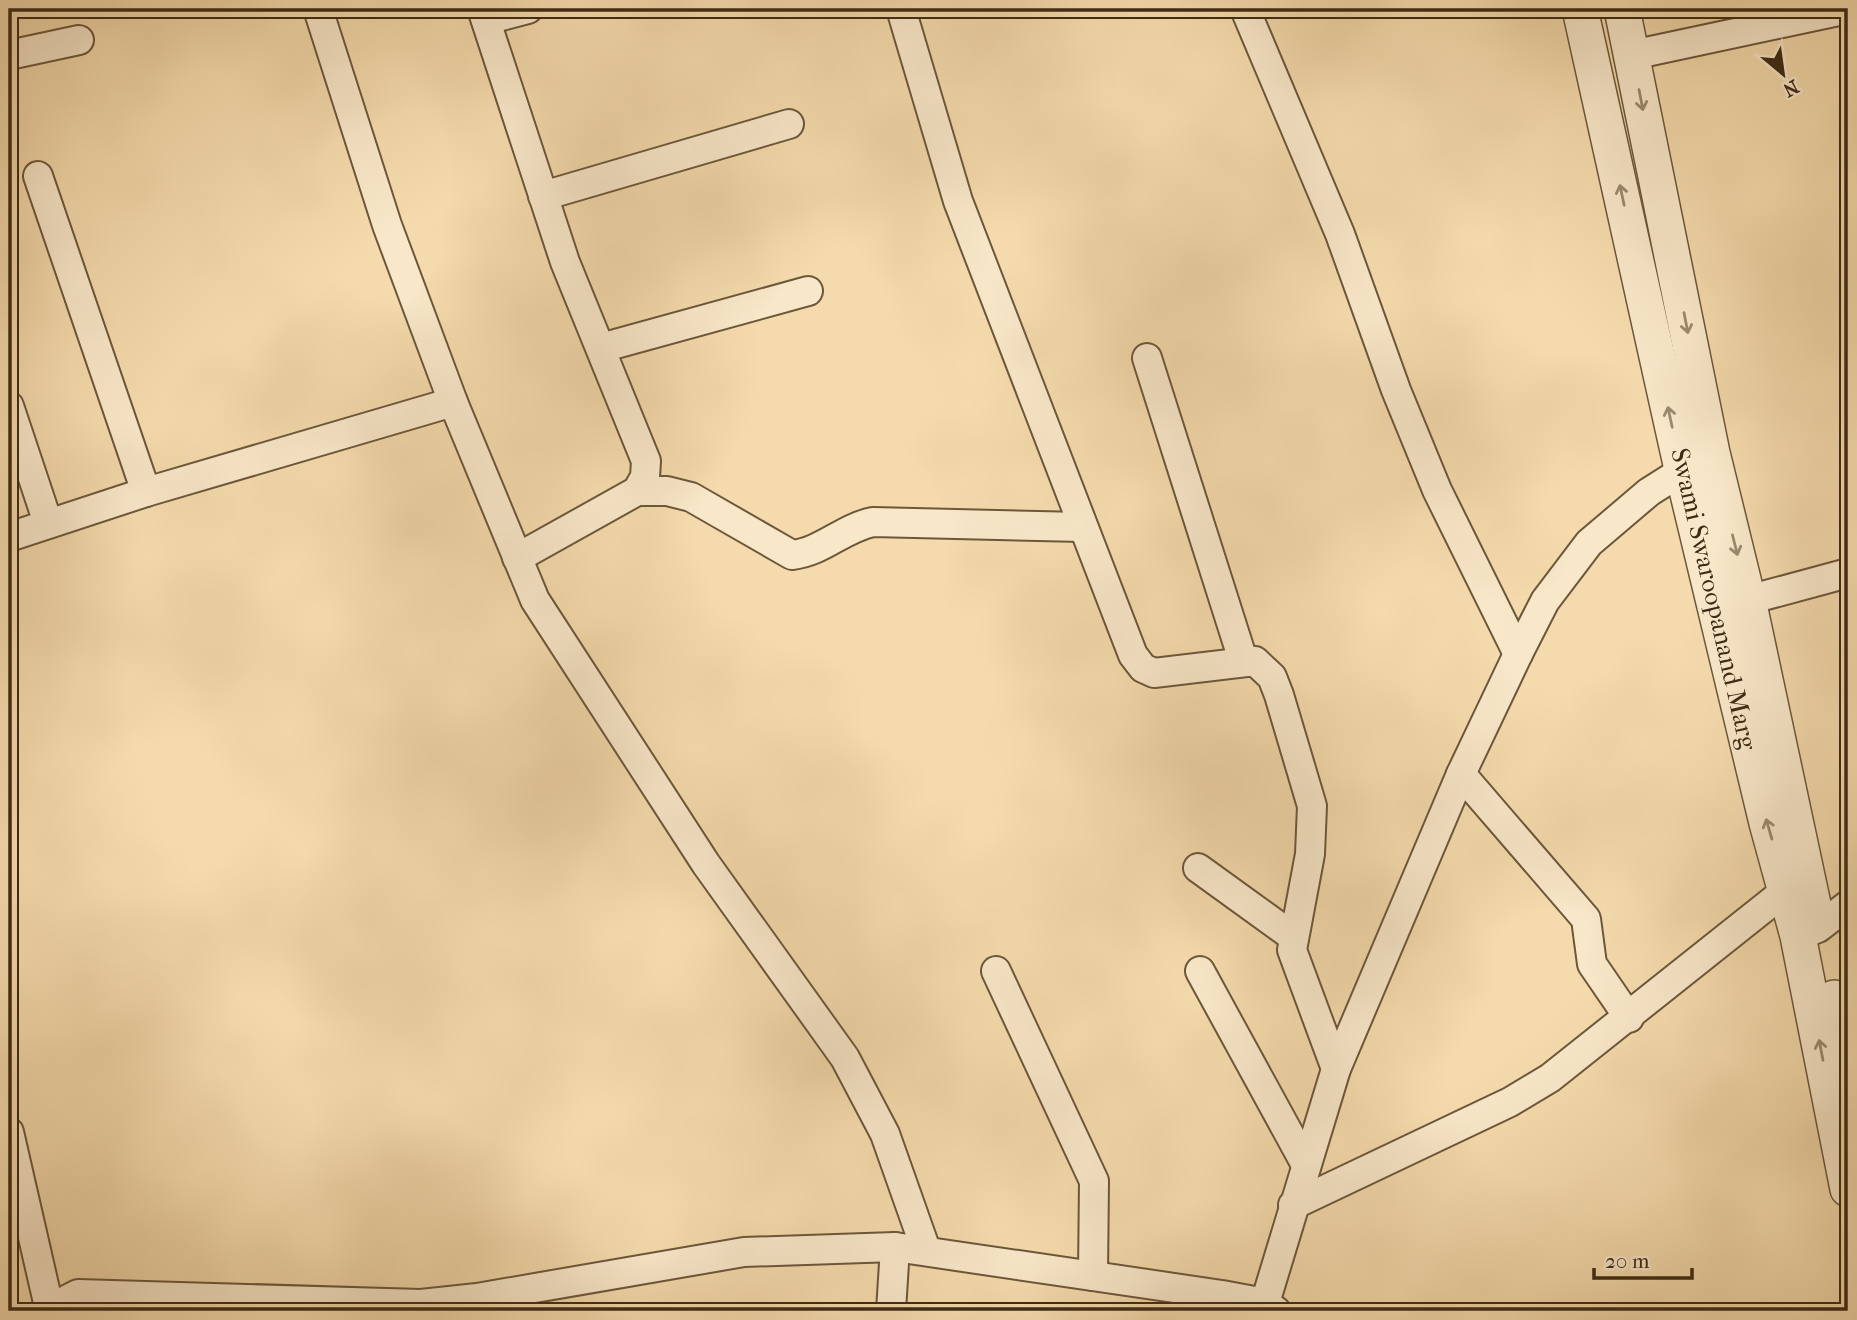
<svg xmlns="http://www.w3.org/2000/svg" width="1857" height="1320" font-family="'IM FELL French Canon',serif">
<rect width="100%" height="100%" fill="#f4daac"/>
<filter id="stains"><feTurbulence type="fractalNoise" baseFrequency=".00286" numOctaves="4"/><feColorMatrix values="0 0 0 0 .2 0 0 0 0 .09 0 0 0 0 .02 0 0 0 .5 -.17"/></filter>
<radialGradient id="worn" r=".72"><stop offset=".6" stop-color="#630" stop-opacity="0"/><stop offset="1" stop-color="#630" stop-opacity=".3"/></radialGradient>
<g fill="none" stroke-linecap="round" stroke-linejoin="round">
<defs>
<g id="minor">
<path d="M318 9 387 225 453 402 535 600 706 864 845 1058 885 1134 926 1250"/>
<path d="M482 9 565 262 646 461 645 477 637 491 517 558"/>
<path d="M901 9 958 201 1133 655 1143 668 1154 673 1255 661 1272 677 1279 695 1312 806 1310 854 1292 950 1336 1069"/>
<path d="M1245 9 1340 234 1396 390 1437 490 1518 654"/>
<path d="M486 20 528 9"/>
<path d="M9 55 79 40"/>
<path d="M1632 55 1848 9"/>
<path d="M38 176 146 492"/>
<path d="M543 196 789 124"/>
<path d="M601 348 808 291"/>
<path d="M1147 358 1243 660"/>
<path d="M9 406 48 523"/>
<path d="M637 491H667L691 497 792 555C822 552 843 528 873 522L1082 527"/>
<path d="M9 537 146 492 453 402"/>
<path d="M1748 600 1848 573"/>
<path d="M1461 774 1586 919 1592 964 1629 1018"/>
<path d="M1198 868 1292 936"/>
<path d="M1798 936 1818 928 1848 905"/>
<path d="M996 971 1094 1181 1093 1276"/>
<path d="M1200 971 1305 1163"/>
<path d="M9 1132 49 1307"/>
<path d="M1293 1205 1510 1102 1550 1078 1799 880"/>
<path d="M1265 1303 1336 1069 1461 774 1518 654 1545 601 1589 543 1649 492 1698 461"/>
<path d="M45 1311 78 1294 421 1304 477 1298 744 1252 895 1247 1222 1295 1265 1303 1276 1311"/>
<path d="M891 1311 895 1247"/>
</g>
<g id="tertiary">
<path d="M1580 9 1682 469 1767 823 1798 936 1848 1189"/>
<path d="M1622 9 1712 453 1748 600 1814 909"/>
<path d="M1834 998 1848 1060"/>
</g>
</defs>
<use href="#minor" stroke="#6c573b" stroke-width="32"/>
<use href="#tertiary" stroke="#6c573b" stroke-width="38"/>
<use href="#minor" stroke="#f8e7c9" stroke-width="28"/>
<use href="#tertiary" stroke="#f8e7c9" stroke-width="35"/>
</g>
<defs><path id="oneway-shaft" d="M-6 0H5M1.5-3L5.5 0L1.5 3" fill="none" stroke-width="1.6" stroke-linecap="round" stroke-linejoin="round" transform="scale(1.75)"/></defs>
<g stroke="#9b896f">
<use href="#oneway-shaft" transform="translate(1641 100) rotate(79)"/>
<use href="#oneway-shaft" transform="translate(1622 195) rotate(-102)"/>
<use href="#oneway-shaft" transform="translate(1686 323) rotate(79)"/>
<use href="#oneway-shaft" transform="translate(1670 417) rotate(-102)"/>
<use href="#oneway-shaft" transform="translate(1735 545) rotate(76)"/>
<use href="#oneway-shaft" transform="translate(1769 829) rotate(-106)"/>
<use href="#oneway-shaft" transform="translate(1821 1050) rotate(-101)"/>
</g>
<g text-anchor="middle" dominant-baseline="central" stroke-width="5" stroke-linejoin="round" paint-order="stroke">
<g font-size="26" fill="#3e2b15" stroke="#f8e7c9">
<text transform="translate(1714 599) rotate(77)">Swami Swaroopanand Marg</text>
</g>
</g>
<rect width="1857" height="1320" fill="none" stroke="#f4daac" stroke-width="35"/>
<rect x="10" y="10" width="1836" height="1299" fill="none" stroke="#3e2b15" stroke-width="3.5"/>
<rect x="18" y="18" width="1822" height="1285" fill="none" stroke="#3e2b15" stroke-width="2"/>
<g transform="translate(1783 74) rotate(151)" stroke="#f8e7c9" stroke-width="5" paint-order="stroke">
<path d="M0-5L12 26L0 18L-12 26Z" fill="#3e2b15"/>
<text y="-10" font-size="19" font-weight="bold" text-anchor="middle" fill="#3e2b15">N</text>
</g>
<path d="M1594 1268v10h98v-10" fill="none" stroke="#3e2b15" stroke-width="3.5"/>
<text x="1605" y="1268" font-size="21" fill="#3e2b15" stroke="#f8e7c9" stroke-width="5" paint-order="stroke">20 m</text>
<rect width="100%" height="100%" filter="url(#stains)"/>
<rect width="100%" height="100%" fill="url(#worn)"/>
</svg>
